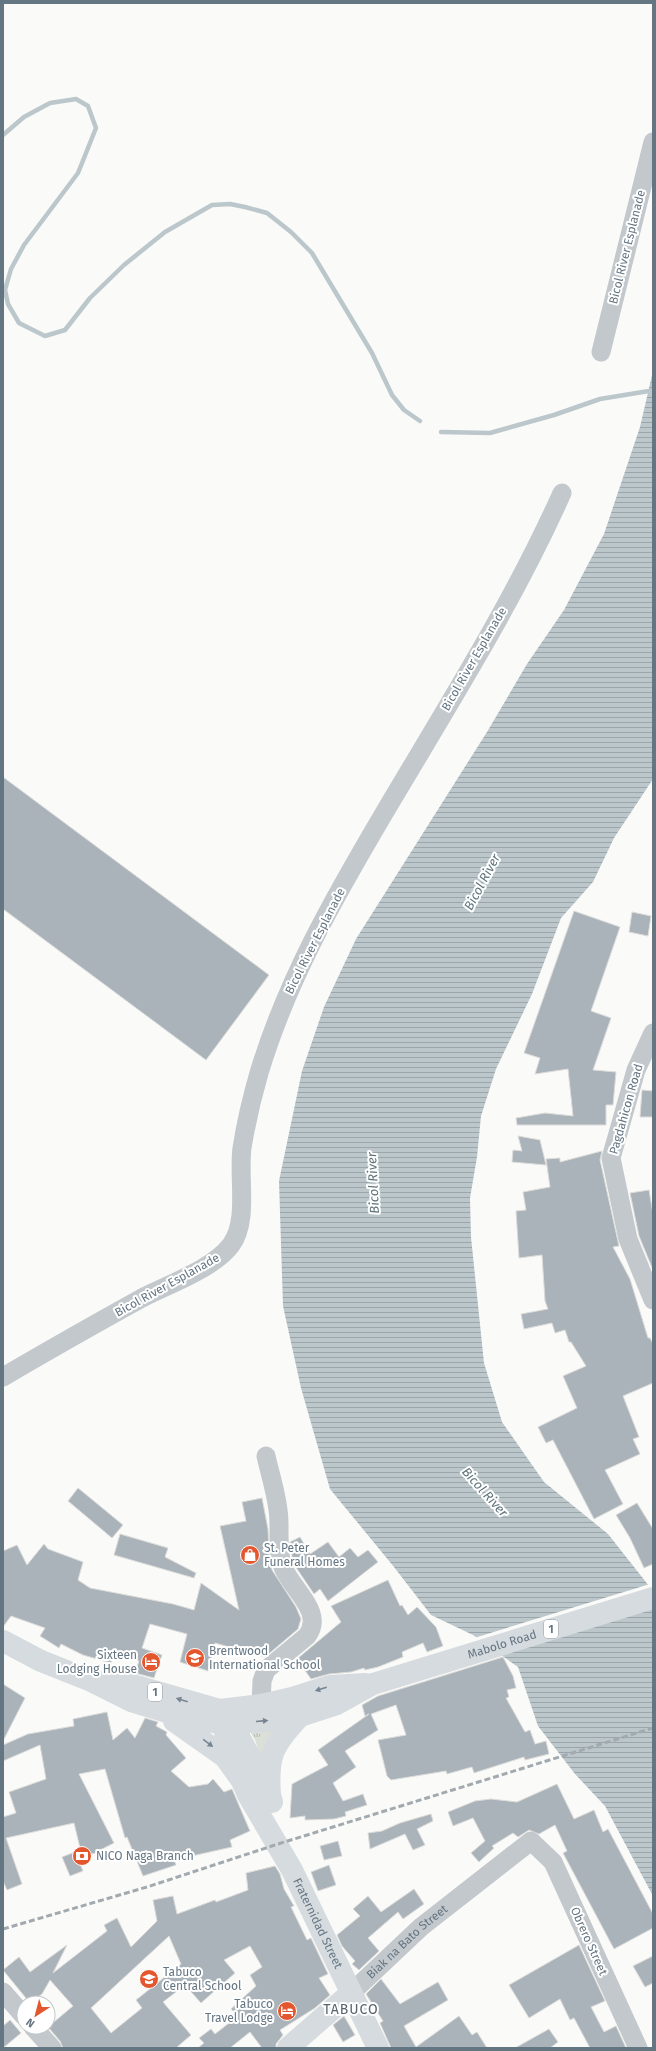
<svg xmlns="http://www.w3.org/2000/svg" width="656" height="2051" font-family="'Fira Sans',sans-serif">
<defs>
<pattern id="park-tufts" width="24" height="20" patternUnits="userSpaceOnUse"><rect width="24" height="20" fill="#dadfd7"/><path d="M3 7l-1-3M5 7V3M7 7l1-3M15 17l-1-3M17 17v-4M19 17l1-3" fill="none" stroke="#b4b9b4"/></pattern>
<pattern id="water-rules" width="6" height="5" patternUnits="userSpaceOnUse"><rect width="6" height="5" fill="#bbc7cb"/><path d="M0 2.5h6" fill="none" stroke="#9ca6aa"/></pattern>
</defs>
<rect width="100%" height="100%" fill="#fafaf8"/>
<path fill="url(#park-tufts)" d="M278 1724 261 1759 255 1740 247 1726Z"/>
<path fill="url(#water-rules)" d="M653 371V779L614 838 593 882 561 918 532 994 496 1069 481 1116 477 1157 470 1198 471 1237 484 1363 502 1422 544 1482 608 1534 653 1591V1896L605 1806 575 1774 538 1726 518 1667 473 1635 431 1615 394 1567 330 1489 301 1388 283 1306 279 1181 302 1071 324 1007 356 939 487 732 527 664 564 610 604 534 640 427Z"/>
<path fill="#fafaf8" d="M650 1584 653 1588 496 1654 474 1638Z"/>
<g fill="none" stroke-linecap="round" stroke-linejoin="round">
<g stroke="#bbc7cb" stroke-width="4.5">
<path d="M3 135 24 117 50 103 76 99 88 106 96 128 78 173 24 245 11 269 5 290 8 304 19 323 45 336 65 330 90 298 124 265 165 232 212 205 230 204 245 207 267 213 291 232 312 253 372 353 392 395 404 410 420 421"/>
<path d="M441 432 490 433 554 415 600 399 649 391 653 392"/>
</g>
</g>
<g fill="#aab3b9" stroke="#dcdcda" fill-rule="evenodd">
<path d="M3 777 269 975 206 1060 3 909Z"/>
<path d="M574 911 620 927 591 1011 611 1018 593 1070 616 1072 613 1105H606V1125H517L516 1118 545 1113 573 1116 568 1069 535 1074 540 1058 524 1053Z"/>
<path d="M632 912 651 916 648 936 629 932Z"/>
<path d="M642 1090 653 1091V1117H640Z"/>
<path d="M518 1136 540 1140 546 1165 512 1162 513 1150 522 1151Z"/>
<path d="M602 1151 600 1160 619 1246 613 1247 630 1279 648 1338H650L653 1344V1383L623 1396 639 1437 633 1439 640 1454 605 1470 623 1504 594 1519 553 1440 546 1443 538 1427 577 1408 563 1376 586 1366 571 1342H569L565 1330 555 1333 552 1323 524 1329 521 1314 548 1309 545 1301 542 1255 519 1258 516 1211 526 1210 523 1192 550 1187 546 1159 560 1158V1162Z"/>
<path d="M649 1190 653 1214V1270L639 1236 630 1193Z"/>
<path d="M78 1488 123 1525 112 1538 68 1501Z"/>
<path d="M262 1498 268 1529 269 1554 272 1570 296 1607 301 1619 298 1629 265 1657 215 1643 208 1671 180 1662 187 1634 150 1624 142 1648 162 1655 154 1678 135 1673 139 1661 114 1652 111 1663 83 1655 61 1644 59 1648 40 1636 45 1628 11 1616 3 1627V1551L17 1545 27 1565 44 1544 48 1549 83 1562 78 1580 90 1588 173 1604 194 1610 201 1583 239 1610 220 1526 246 1521 242 1502Z"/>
<path d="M637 1503 653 1529V1564L644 1568 630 1538 616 1515Z"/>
<path d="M120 1534 168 1548 165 1557 196 1573 194 1578 114 1555Z"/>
<path d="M300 1537 310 1554 328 1542 339 1557 350 1548 358 1557 368 1550 378 1562 328 1601 320 1589 314 1594 293 1563 290 1542Z"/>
<path d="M388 1580 400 1606 402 1605 408 1615 417 1607 436 1627 443 1646 427 1652 423 1643 402 1652 403 1657 378 1667 365 1670 364 1668 351 1672 329 1674 311 1679 297 1659 341 1622 331 1606Z"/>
<path d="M503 1657 513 1676 516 1688 507 1690 509 1697 506 1698 525 1732 530 1730 535 1744 546 1741 549 1754 525 1760 524 1757 474 1773 472 1767 447 1774 446 1771 391 1780 387 1776 378 1740 406 1735 396 1705 371 1714 378 1730 345 1751 356 1767 333 1783 343 1801 363 1794 367 1805 345 1812 346 1816 334 1819 305 1820V1816L290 1818 292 1784 328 1765 318 1750 369 1714 365 1716 362 1705 378 1696Z"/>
<path d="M3 1684 25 1698 3 1741Z"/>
<path d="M107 1712 113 1740 127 1728 135 1738 145 1718 158 1722 156 1726 167 1732 166 1735 186 1758 171 1771 189 1787 208 1784 213 1779 224 1792 232 1789 250 1831 230 1840 232 1847 174 1860 176 1865 143 1876 127 1837 125 1838 105 1769 79 1774 114 1843 100 1850 101 1852 82 1856 74 1823 6 1838 22 1884 7 1890 3 1881V1817L16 1813 9 1792 46 1779 40 1745 3 1761V1745L28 1734 74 1726 73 1719Z"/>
<path d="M557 1784 574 1819 594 1810 603 1832 608 1829 653 1914V1928L614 1949 563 1853 567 1851 555 1825 539 1834 529 1830 518 1837 513 1833 492 1846 494 1848 479 1862 471 1853 485 1841 473 1818 453 1826 448 1812 475 1801 491 1799 517 1802Z"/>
<path d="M431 1814 433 1821 417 1829 425 1845 413 1850 405 1834 370 1849 368 1833 382 1831 400 1823Z"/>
<path d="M338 1841 342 1856 324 1860 320 1846Z"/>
<path d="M75 1852 83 1871 70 1876 62 1857Z"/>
<path d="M329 1865 336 1885 318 1891 311 1872Z"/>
<path d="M275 1866 280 1874 284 1889 294 1906 291 1907 307 1940 311 1938 328 1974 319 1978 330 1995 315 2008 280 2030 283 2035 276 2044V2048H262L250 2032 230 2048H198L204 2043 199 2038 211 2029 215 2034 238 2016 231 2009 256 1986 250 1975 262 1967 250 1946 224 1960 235 1973 201 2003 185 1985 163 2002 191 2035 176 2048H63L60 2041 48 2027 73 2006 50 1980 42 1994 30 2003 3 1970 19 1957 30 1972 67 1945 53 1973 107 1931 104 1925 117 1918 131 1947 157 1921 153 1900 173 1896 177 1914 215 1900 216 1902 248 1890 246 1873ZM169 1936 181 1964 136 2000 142 2008 111 2033 91 2008Z"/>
<path d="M414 1889 424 1904 403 1919 398 1912 368 1938 379 1951 359 1970 352 1964 355 1961 342 1946 337 1935 360 1916 353 1909 368 1896 381 1912Z"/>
<path d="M579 1945 605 2001 591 2007 604 2032 616 2026 626 2048H590L574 2018 570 2020 560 1999 529 2018 509 1985Z"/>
<path d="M653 1956V1983L645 1987 633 1966Z"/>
<path d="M381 1979 400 2004 438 1982 448 2000 404 2026 416 2047 459 2016 472 2035 477 2032 487 2048H391L380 2023 383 2021 366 1994Z"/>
<path d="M344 2016 355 2035 343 2042 333 2025Z"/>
<path d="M10 2020 21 2033 3 2048V2026Z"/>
<path d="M549 2029 558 2042 550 2048H515Z"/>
</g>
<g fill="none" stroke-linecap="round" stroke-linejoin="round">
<g stroke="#c3c8cc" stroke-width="19">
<path d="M601 352 653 142"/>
<path d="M653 1033 636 1070 611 1158 628 1239 653 1300"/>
<path d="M3 1377C49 1350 95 1324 142 1298 169 1284 213 1269 231 1245 249 1221 238 1177 242 1148 246 1123 252 1097 259 1073 287 980 334 898 383 815 445 710 512 605 562 493"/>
<path d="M261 1705 262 1681 266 1670 307 1636C325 1612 292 1590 283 1567 276 1549 281 1529 278 1510 276 1492 270 1474 266 1456"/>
<path d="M3 1992 24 2016"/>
<path id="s1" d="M351 1993 421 1927 531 1841 553 1862 638 2048"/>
<path d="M33 2027 52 2048"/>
</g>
<g stroke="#d6dbdf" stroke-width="22">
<path id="s2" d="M220 1710 229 1750 248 1795 292 1870 378 2048"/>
<path d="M234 1727 270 1795 272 1802"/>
<path d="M288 2048 351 1993"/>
</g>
<g stroke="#d6dbdf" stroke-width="22">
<path id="s3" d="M3 1641 41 1661 89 1680 131 1701 196 1721 233 1723 264 1721 300 1716 337 1704 373 1684 653 1598"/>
<path d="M104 1682 133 1685 220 1710 261 1705 292 1698 330 1686 366 1684"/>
<path d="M174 1721 225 1757 240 1778"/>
<path d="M270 1795C267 1754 273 1746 300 1716"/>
</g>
<path stroke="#a2aab0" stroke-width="3" stroke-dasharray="6 3" stroke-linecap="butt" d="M3 1929 147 1887 278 1844 653 1728"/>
</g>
<defs><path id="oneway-solid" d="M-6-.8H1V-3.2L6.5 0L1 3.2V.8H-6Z"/></defs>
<g fill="#768591">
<use href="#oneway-solid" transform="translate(321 1689) rotate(163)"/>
<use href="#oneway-solid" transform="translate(182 1700) rotate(-163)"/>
<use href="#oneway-solid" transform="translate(262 1721) rotate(-5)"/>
<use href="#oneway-solid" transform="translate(208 1743) rotate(37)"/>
</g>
<defs>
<symbol id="shop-disc" viewBox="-11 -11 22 22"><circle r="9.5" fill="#e4572e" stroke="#fff"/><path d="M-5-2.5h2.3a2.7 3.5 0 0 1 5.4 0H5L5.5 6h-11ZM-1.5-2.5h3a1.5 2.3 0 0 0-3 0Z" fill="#fff"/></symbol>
<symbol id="school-disc" viewBox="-11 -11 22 22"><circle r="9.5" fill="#e4572e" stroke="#fff"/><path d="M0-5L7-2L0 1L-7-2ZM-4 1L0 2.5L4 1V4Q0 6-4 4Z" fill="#fff"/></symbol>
<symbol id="hotel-disc" viewBox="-11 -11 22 22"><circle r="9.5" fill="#e4572e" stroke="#fff"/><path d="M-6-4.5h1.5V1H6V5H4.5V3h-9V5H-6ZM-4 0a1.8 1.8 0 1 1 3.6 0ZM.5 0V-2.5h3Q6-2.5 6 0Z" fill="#fff"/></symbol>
<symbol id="bank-disc" viewBox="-11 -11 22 22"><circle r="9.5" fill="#e4572e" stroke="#fff"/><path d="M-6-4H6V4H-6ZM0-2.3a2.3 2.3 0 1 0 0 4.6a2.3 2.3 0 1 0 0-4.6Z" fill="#fff"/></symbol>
</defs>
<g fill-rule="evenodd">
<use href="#shop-disc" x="239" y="1544" width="22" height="22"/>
<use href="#school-disc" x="184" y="1647" width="22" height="22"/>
<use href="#hotel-disc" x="140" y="1651" width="22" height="22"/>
<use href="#bank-disc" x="71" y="1845" width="22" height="22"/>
<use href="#school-disc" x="138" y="1968" width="22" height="22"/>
<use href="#hotel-disc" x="276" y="2000" width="22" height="22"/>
</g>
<g text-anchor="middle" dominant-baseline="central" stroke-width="4" stroke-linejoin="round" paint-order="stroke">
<g fill="#fff" stroke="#939fa8" stroke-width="1">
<rect x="544" y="1620" width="14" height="18" rx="3"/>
<rect x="148" y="1683" width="14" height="18" rx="3"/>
</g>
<g font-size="11" font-weight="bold" fill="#657683">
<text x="551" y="1629">1</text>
<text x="155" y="1692">1</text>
</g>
<g font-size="12" fill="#657683" stroke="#fff">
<text transform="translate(627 247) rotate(-76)">Bicol River Esplanade</text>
<text transform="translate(474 659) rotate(-60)">Bicol River Esplanade</text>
<text transform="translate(315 941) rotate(-63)">Bicol River Esplanade</text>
<text transform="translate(626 1109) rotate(-74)">Pagdahicon Road</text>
<text transform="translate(167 1285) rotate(-29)">Bicol River Esplanade</text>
<text stroke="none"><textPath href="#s3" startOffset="529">Mabolo Road</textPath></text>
<text stroke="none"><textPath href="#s2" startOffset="236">Fraternidad Street</textPath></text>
<text transform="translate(589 1941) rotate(66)">Obrero Street</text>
<text stroke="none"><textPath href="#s1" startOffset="76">Biak na Bato Street</textPath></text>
</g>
<g font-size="12" fill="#657683" stroke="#fff" text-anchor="start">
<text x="264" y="1548">St. Peter<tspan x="264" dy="14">Funeral Homes</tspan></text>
<text x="209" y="1651">Brentwood<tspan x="209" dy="14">International School</tspan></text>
<text x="137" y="1655" text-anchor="end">Sixteen<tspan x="137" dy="14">Lodging House</tspan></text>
<text x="96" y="1856">NICO Naga Branch</text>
<text x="163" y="1972">Tabuco<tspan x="163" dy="14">Central School</tspan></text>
<text x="273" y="2004" text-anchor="end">Tabuco<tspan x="273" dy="14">Travel Lodge</tspan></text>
</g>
<g font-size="13" font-style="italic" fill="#60757c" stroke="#fff">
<text transform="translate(482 882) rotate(-62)">Bicol River</text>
<text transform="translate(373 1183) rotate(-93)">Bicol River</text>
<text transform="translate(485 1492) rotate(48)">Bicol River</text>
</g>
<g font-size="14" letter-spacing="1" fill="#57646e" stroke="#fff">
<text x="351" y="2009">TABUCO</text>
</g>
</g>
<rect width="656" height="2051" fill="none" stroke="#657683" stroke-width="8"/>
<g transform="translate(36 2015) rotate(216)"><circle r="19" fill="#ffffff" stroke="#c1c8cd"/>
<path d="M0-3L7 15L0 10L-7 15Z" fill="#e4572e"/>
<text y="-6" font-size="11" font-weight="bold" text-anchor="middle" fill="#657683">N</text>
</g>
</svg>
